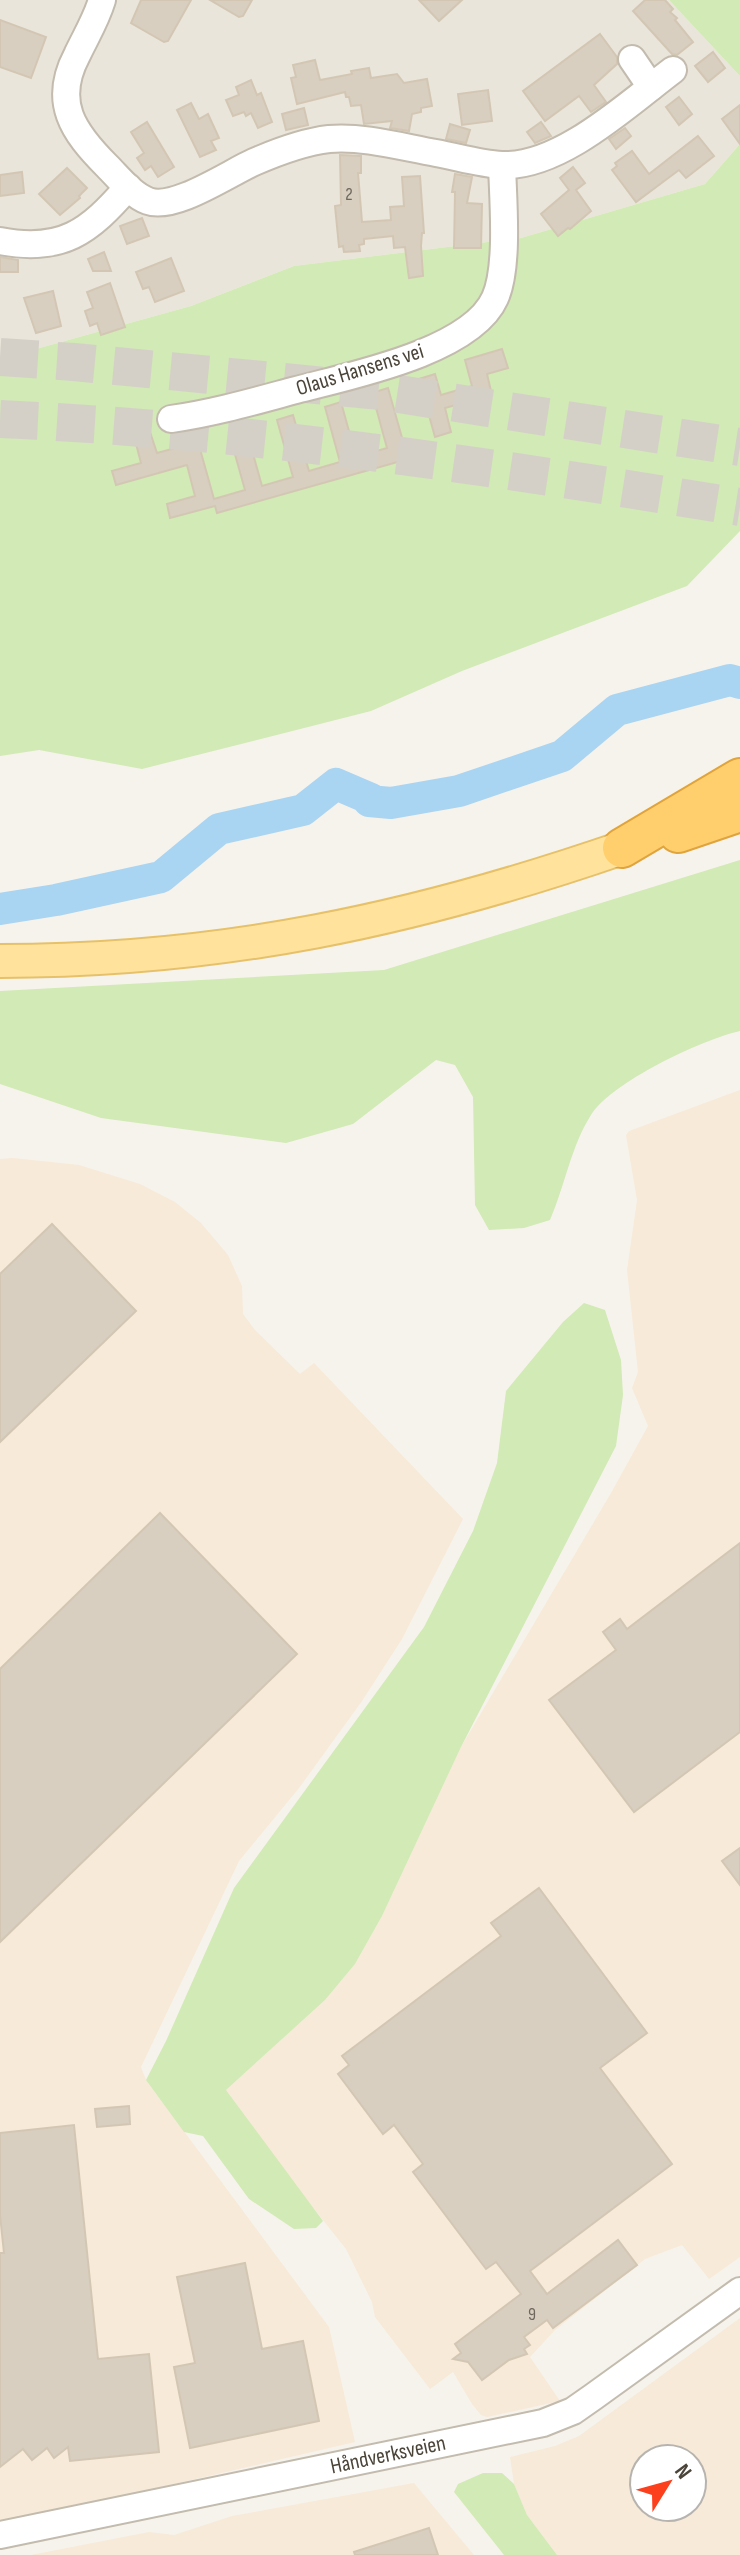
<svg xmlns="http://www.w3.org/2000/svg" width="740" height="2555" font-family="'Sofia Sans Condensed',sans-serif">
<rect width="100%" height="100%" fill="#f6f3ec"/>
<path fill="#eae5da" d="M0 0H669L740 76V144L705 184 521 238 294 266 191 306 0 359Z"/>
<g fill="#f7ead8" fill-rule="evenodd">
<path d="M740 1090V2257L709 2279 682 2245 645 2259 555 2330 530 2357 560 2401 487 2417 481 2415 472 2404 453 2372 430 2389 375 2317 372 2302 346 2249 299 2190 226 2090 325 2000 355 1964 382 1916 461 1747 611 1493 648 1426 632 1388 638 1372 627 1270 637 1200 626 1135 629 1131Z"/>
<path d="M13 1158 79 1165 140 1184 175 1202 201 1223 228 1255 242 1286 243 1314 255 1330 300 1374 314 1363 463 1519 402 1639 362 1701 299 1788 239 1861 141 2067 146 2080 329 2327 355 2442 36 2516 0 2520V1159Z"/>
<path d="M740 2318V2555H557L527 2515 514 2484 510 2457 555 2446 579 2436ZM644 2459H692V2507H644Z"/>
<path d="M414 2483 474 2555H31L149 2532 174 2535 232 2516Z"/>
</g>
<g fill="#d2eab5">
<path d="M669 0H740V76Z"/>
<path d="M740 144V531L687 586 462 671 371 711 142 769 39 750 0 756V359L191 306 294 266 521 238 705 184Z"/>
<path d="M740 860V1031C701 1040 612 1082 591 1115 571 1146 565 1186 550 1220L524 1228 489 1230 475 1205 473 1097 455 1065 436 1060 353 1124 286 1143 101 1118 0 1084V991L384 970Z"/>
<path d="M584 1303 605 1310 621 1360 623 1395 616 1446 461 1747 382 1916 355 1964 325 2000 226 2090 323 2221 316 2228 294 2229 249 2199 203 2136 184 2132 146 2080 166 2041 234 1888 424 1627 473 1531 497 1463 506 1391 563 1322Z"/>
<path d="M483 2473H502L514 2484 527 2515 557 2555H504L454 2492 458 2484Z"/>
</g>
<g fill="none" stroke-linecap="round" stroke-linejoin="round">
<path stroke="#a9d4f2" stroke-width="32" d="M0 909 56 900 161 877 219 829 303 810 336 784 371 799 369 801 391 803 459 791 562 756 617 710 730 680 740 683"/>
</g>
<g fill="#d8cfc1" stroke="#d3c7b4" stroke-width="2">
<path d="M141 0H191L168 41 164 42 131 23Z"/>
<path d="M210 0H252L243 16 239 17Z"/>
<path d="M419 0H462L439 21Z"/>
<path d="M645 0H665L673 9 670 12 677 18 675 20 693 42 677 55 672 54 633 11Z"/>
<path d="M0 20 46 37 31 78 0 67Z"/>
<path d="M600 34 617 57V64L594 85 606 102 591 112 579 96 545 121 523 91Z"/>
<path d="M713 52 725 68 708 82 695 66Z"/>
<path d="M315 60 320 80 352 74 351 71 369 68 371 78 397 74 404 83 427 79 432 106 421 108V112L412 114 409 131 390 128 392 121 364 124 361 105 351 106 349 97H346L345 92 297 104 291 78 296 77 293 65Z"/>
<path d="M251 80 257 95 261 93 272 122 258 128 251 113 246 116 244 112 233 116 226 100 239 95 236 87Z"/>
<path d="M488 90 492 121 462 125 458 94Z"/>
<path d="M679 97 692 114 679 125 666 107Z"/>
<path d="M191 103 199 119 208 114 219 138 211 141 216 150 200 157 177 110Z"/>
<path d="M740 105V144L722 119Z"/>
<path d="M304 108 308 125 286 130 282 114Z"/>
<path d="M147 122 174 167 158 177 151 166 145 170 137 158 144 153 131 132Z"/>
<path d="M541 122 551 136 535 143 527 132Z"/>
<path d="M450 124 470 130 466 143 446 139Z"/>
<path d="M625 128 631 136 616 149 609 139Z"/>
<path d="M698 136 714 156 686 178 679 170 636 202 612 170 617 166 615 163 632 151 649 174Z"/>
<path d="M340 155 361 156V173H358L362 222 391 220 390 207 404 206 402 177 420 176 424 233H422L421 246 423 276 409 278 405 247 394 248 393 236 364 239V244L359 245 360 251 344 252 343 246 339 247 335 206 341 205Z"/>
<path d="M573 167 585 183 576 190 591 211 570 229 568 228 558 236 541 214 569 190 560 178Z"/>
<path d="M67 168 87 188 79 196 80 198 60 215 39 194Z"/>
<path d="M22 172 24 193 0 196V175Z"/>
<path d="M455 174 472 177 467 203 482 204 481 248H454L455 192H452Z"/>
<path d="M142 218 149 236 127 244 120 226Z"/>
<path d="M104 252 111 271H93L88 259Z"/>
<path d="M0 257 18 260V272H0Z"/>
<path d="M171 258 184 291 155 302 149 287 143 289 136 272Z"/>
<path d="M110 283 125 327 101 335 97 323 90 326 85 311 93 308 87 292Z"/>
<path d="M53 291 61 326 36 333 24 298Z"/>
<path d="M502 349 508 368 487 374 492 395 445 408 451 432 435 437 419 379 435 374 441 395 472 386 465 360Z"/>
<path d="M388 388 408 459 217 513 215 506 170 518 167 504 195 496 187 465 116 485 112 471 141 463 134 436 150 432 157 453 198 442 214 499 245 490 229 433 246 429 262 486 293 477 277 420 293 415 309 471 340 462 325 407 341 402 356 457 387 448 372 393Z"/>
<path d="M52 1224 136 1311 0 1442V1274Z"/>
<path d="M160 1513 297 1654 0 1942V1669Z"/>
<path d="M740 1543V1732L634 1812 549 1700 616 1650 603 1632 620 1619 627 1629Z"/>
<path d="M740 1848V1885L722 1861Z"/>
<path d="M539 1888 647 2033 600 2068 672 2164 530 2271 547 2294 618 2240 637 2265 553 2328 547 2320 524 2337 530 2345 524 2349 527 2354 509 2360 482 2380 468 2362 453 2359 461 2353 455 2344 521 2294 496 2262 486 2269 413 2172 423 2164 394 2125 383 2134 338 2074 349 2065 342 2056 501 1936 491 1923Z"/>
<path d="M129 2106 130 2124 97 2127 95 2109Z"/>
<path d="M74 2125 98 2359 149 2354 159 2452 70 2461 68 2447 54 2458 47 2448 32 2460 23 2449 0 2467V2253H4L0 2215V2133Z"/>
<path d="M245 2263 262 2349 303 2341 319 2421 190 2448 174 2367 195 2363 177 2277Z"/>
<path d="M429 2528 438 2555H355L354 2552Z"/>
</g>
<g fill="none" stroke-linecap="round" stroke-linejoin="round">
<g stroke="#d4d0c8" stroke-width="38" stroke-dasharray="38 19" stroke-linecap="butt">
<path d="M0 357 74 362 379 391 740 447"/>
<path d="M0 419C249 430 495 467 740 507"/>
</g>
<defs>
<g id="minor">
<path d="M102 0C96 20 86 36 77 55 52 102 73 132 107 166 119 178 132 195 148 201 174 211 229 173 254 162 277 152 303 142 329 139 364 136 402 147 436 153 458 157 480 164 502 165 560 168 629 103 673 70"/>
<path d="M632 59 651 87"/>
<path d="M0 241C62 253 89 232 128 187"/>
<path d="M171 419C214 413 255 401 296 390 349 376 471 352 495 298 509 267 503 200 502 165"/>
<path d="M0 2535 543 2423 573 2411 593 2397 740 2291"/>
</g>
<path id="major" d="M0 961C221 961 413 920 622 848"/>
<g id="highway">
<path d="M678 833 740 812"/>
<path d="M622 848 740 778"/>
</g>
</defs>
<use href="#minor" stroke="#c2bbae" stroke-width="30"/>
<use href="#major" stroke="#e6c16a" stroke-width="36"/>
<use href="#highway" stroke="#e0a43c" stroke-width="42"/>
<use href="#minor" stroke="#fff" stroke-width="26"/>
<use href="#major" stroke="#ffe39c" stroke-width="32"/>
<use href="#highway" stroke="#ffcf6e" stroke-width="38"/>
</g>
<g text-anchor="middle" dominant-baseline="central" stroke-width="7" stroke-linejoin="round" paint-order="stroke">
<g font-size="18" fill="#6e675b">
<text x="349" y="194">2</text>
<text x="532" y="2314">9</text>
</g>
<g font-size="22" fill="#4b4439" stroke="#fff">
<text transform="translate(360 370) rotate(-17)">Olaus Hansens vei</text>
<text transform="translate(388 2455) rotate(-12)">Håndverksveien</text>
</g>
</g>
<g transform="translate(668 2483) rotate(53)"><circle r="38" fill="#ffffff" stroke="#b7b4b0" stroke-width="2"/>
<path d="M0-6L14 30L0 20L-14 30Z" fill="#fc3f1d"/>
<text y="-12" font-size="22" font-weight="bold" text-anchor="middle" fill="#4b4439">N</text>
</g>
</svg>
